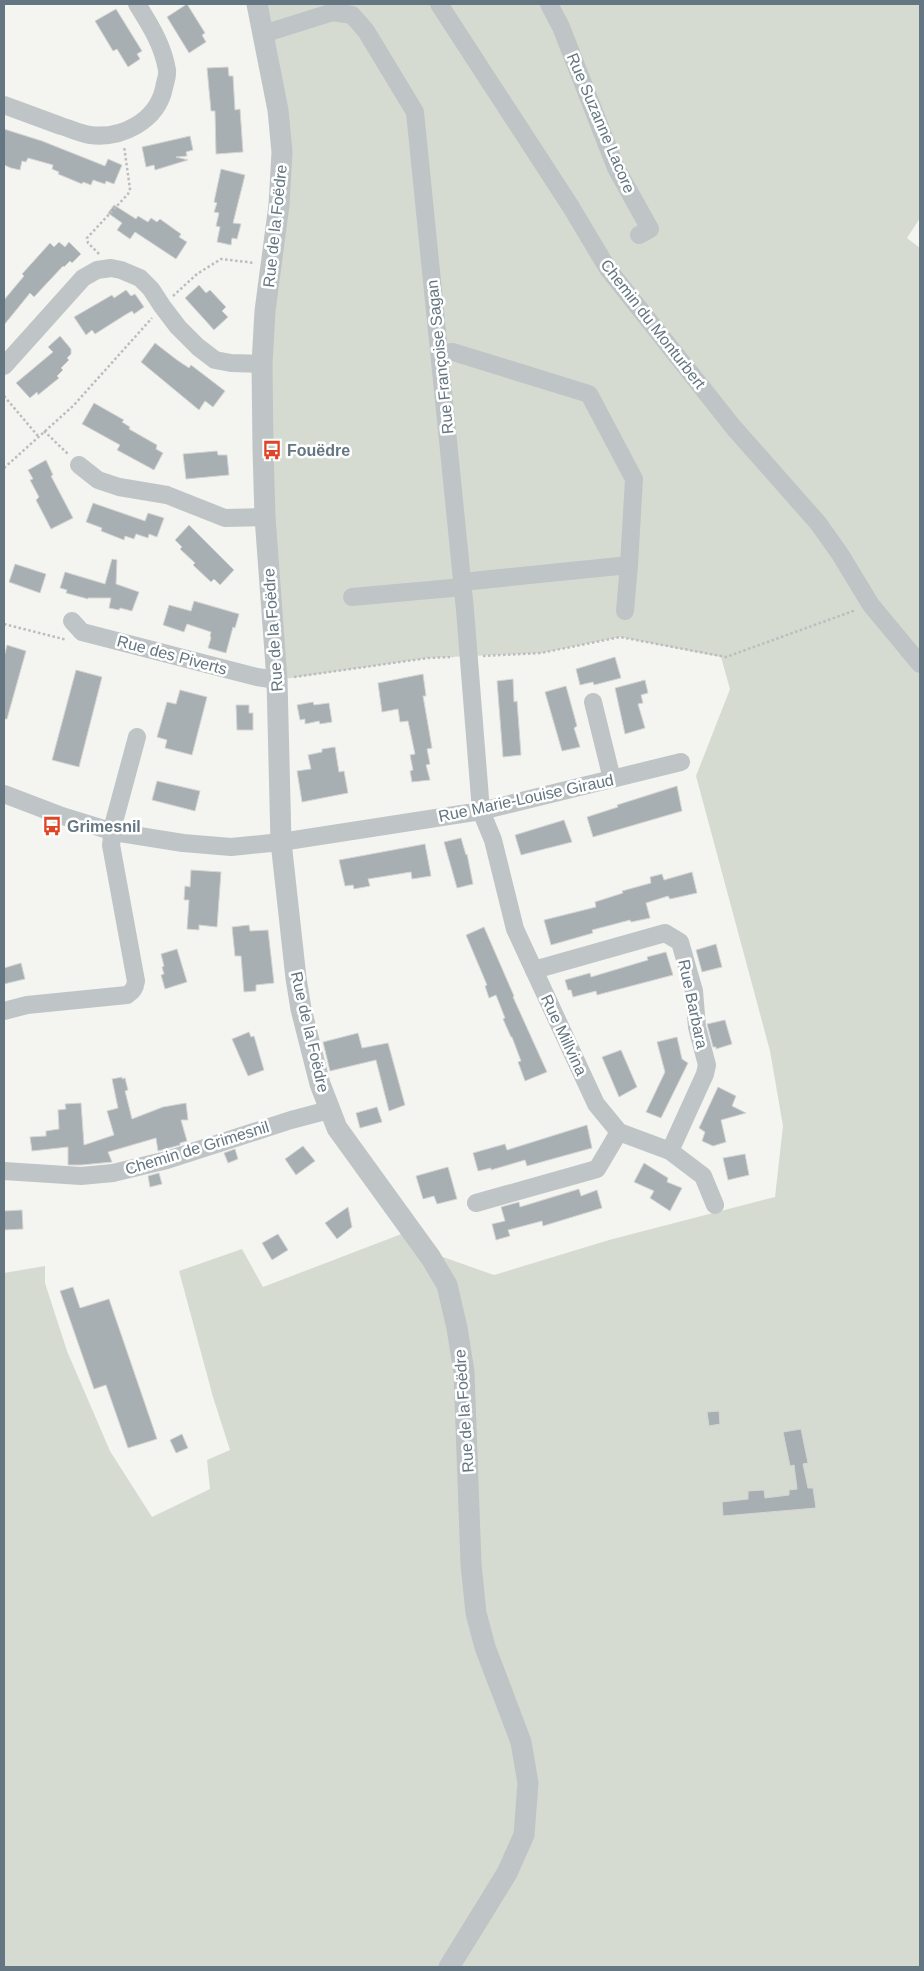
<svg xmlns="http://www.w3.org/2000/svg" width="924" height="1971" font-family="Helvetica,sans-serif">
<rect width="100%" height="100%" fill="#f4f4f0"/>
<path fill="#d6dbd1" d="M257 4H920V218L907 238 920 248V1967H4V1273L45 1266V1283L67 1351 110 1451 152 1517 210 1489 207 1460 230 1450 213 1397 179 1271 242 1249 263 1287 412 1230 440 1256 494 1275 609 1240 775 1197 783 1126 770 1051 696 776 730 689 721 657 620 637 541 653 428 658 277 680 265 517 279 205Z"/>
<g fill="#a7afb3" stroke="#d5d5d3">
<path d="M187 4 205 33 202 35 206 42 189 53 167 17Z"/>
<path d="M116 9 142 51 137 54 140 59 128 67 117 49 113 51 95 21Z"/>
<path d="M228 67 229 76H233L235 110 240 109 243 152 216 154 215 111H211L207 68Z"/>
<path d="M4 129 42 141 105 166 108 159 122 165 114 184 106 181 105 184 93 180 91 185 83 182 82 184 58 174 59 172 52 169 53 165 28 158 26 162 22 161 20 170 11 168 4 165Z"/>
<path d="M190 136 193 150 186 152 187 156 176 157 188 160 155 170 154 165 146 167 142 147Z"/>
<path d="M221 169 245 175 233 223 241 224 237 239 232 238 231 245 217 242 220 227 216 226 219 213 214 212 217 203 214 202Z"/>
<path d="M114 205 136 219 138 216 148 222 151 218 157 222 160 219 181 234 179 237 187 242 176 259 135 232 130 239 117 230 122 223 108 213Z"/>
<path d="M59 242 65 247 69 242 81 254 72 263 70 261 64 267 63 266 34 297 30 293 4 325V300L24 276 22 274 50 243 54 247Z"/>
<path d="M199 285 206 293 210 290 226 307 222 311 228 317 214 330 185 298Z"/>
<path d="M126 290 131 296 135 294 144 307 134 314 132 311 125 315 95 334 92 330 86 335 74 317 112 295 114 298Z"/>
<path d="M60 336 71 349V354L67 358 69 360 61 368 63 370 57 376 59 378 38 395 37 392 30 398 16 383 53 352 48 347Z"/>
<path d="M155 343 177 360 189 368 191 365 225 391 213 407 205 401 199 410 141 362Z"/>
<path d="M94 403 124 420 122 422 130 427 129 429 157 445 156 449 163 453 154 470 117 450 120 445 82 424Z"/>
<path d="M217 451 218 455H227L229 475 186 479 183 454Z"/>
<path d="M46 460 53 475 51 476 73 518 51 529 36 500 39 497 30 480 33 479 28 470Z"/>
<path d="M93 503 145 521 148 513 164 518 157 537 149 534 148 538 136 534 134 539 125 536 124 540 101 531 102 528 86 522Z"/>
<path d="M189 525 234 570 220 585 214 579 211 582 193 565 195 563 180 549 182 547 175 540Z"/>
<path d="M112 559 117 560 116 584 139 592 132 611 120 608 119 610 109 608 111 598H88V599L66 593 67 590 60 588 65 572 105 584Z"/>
<path d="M15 564 46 574 40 593 9 582Z"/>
<path d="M194 601 239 614 235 628 233 627 226 653 208 648 211 638 210 636 211 632 187 624 184 632 163 625 169 605 191 611Z"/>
<path d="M7 645 26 651 7 719H4V657Z"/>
<path d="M615 657 621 678 594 685 593 682 580 685 576 669Z"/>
<path d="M76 670 102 677 79 767 52 760Z"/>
<path d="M423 674 426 696H423L432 748 427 749 430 764 426 765 430 780 412 782 410 771 413 770 410 755 415 754 408 721 400 722 398 709 382 712 378 683Z"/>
<path d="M513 679 514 702 517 701 521 755 503 757 497 681Z"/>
<path d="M645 680 648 693 641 695 643 703 638 704 645 728 625 734 615 688Z"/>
<path d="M566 686 577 726 574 728 580 747 562 751 545 692Z"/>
<path d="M180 690 207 697 192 755 165 748 167 740 157 737 167 702 176 704Z"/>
<path d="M313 702 314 705 329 703 332 722 320 724 319 721 305 724V719L300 720 297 705Z"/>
<path d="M236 705H249V713H253V730H237Z"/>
<path d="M335 747 339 772 344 771 348 793 302 802 297 771 311 769 308 755 322 752V749Z"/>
<path d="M157 781 200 791 195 811 152 800Z"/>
<path d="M677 786 682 811 593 837 587 817 618 807 617 805Z"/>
<path d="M564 820 572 842 521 855 515 835Z"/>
<path d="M461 838 466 855 467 854 473 884 457 888 444 842Z"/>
<path d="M425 844 431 876 412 879 411 872 368 879 370 886 354 889 353 885 345 886 339 860Z"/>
<path d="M191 870 221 872 217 927 199 925V930L187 929 189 900H184L185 886 190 887Z"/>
<path d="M692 872 697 893 670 899 668 896 646 903 650 918 631 922 630 920 592 930 593 933 551 945 544 920 596 907 595 902 623 893 622 891 651 883 650 877 662 874 664 880Z"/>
<path d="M249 925 250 931 268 930 274 983 256 985V991L244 992 241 956H235L232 927Z"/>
<path d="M484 927 514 996 513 997 547 1072 525 1081 518 1062 521 1061 512 1037H511L503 1019 505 1018 496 995 489 998 485 986 487 985 466 935Z"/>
<path d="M716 944 722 967 702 972 696 950Z"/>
<path d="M177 949 187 982 165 989 161 975 164 974 162 967 164 966 161 954Z"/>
<path d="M666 952 673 975 597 995 596 991 573 997 571 990H568L565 980 590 973 591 977 648 960 647 957Z"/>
<path d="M21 963 25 979 4 984V968Z"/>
<path d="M725 1020 732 1044 716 1049V1047H713L707 1024Z"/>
<path d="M249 1032 251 1037 254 1036 264 1070 248 1076 232 1039Z"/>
<path d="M358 1033 362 1048 388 1043 405 1105 389 1111 376 1060 330 1071 323 1042Z"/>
<path d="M677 1037 682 1059 688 1063 661 1118 646 1112 665 1072 657 1042Z"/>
<path d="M621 1050 637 1087 619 1097 602 1057Z"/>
<path d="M122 1077V1079L125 1078 128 1090 125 1091 132 1119 163 1107 186 1103 188 1120H181L187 1141 180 1143V1145L158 1151 156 1138 108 1152 112 1162 81 1165H68V1147L32 1151 30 1137 46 1136V1131L59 1129 58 1110 66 1109 65 1104 81 1103 84 1145 114 1135 107 1111 118 1108 112 1079Z"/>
<path d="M718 1087 736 1096 732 1106 746 1113 721 1120 726 1142 713 1146 702 1141 705 1132 699 1128Z"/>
<path d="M377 1107 382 1122 360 1128 356 1113Z"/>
<path d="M587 1125 592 1148 527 1166 525 1160 491 1170V1168L478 1171 473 1153 505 1144 507 1150Z"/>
<path d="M303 1146 315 1161 296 1175 285 1159Z"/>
<path d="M235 1149 238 1159 228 1163 224 1153Z"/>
<path d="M745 1154 749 1175 728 1180 723 1158Z"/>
<path d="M644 1163 668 1178 667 1182 682 1188 670 1211 650 1198 654 1191 634 1182Z"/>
<path d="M448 1167 457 1199 437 1204 434 1196 423 1199 416 1176Z"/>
<path d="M159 1173 162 1184 150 1187 148 1176Z"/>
<path d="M579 1189 581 1196 597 1190 602 1208 543 1226 542 1221 508 1230 510 1236 496 1240 492 1224 505 1221 501 1207 519 1202 520 1207Z"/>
<path d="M348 1207 352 1227 337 1239 325 1223Z"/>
<path d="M22 1210 23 1229 4 1230V1211Z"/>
<path d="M278 1234 288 1250 272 1260 262 1243Z"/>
<path d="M73 1287 80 1308 109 1299 157 1439 128 1448 106 1385 94 1389 60 1291Z"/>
<path d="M719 1411 720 1424 709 1426 707 1412Z"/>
<path d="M801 1429 808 1463 803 1464 808 1488H813L816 1508 723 1516 722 1502 748 1499V1491L764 1490 765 1498 789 1495V1490L797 1489 794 1465 790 1466 783 1432Z"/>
<path d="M182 1434 188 1448 176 1453 170 1440Z"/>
</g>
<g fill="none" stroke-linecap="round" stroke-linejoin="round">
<g stroke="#bbbdbf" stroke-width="2.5" stroke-dasharray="2.5 2.5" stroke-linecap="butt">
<path d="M99 254 88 243 87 238 128 194 130 189 124 146"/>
<path d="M173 296 197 274 221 259 255 263"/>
<path d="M4 396 38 436"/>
<path d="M44 431 68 454"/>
<path d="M4 468 73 406 152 318"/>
<path d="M4 624 67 640"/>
<path d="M483 656 541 653 620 637 726 657 856 610"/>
<path d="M294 677 428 658 453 657"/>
</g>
<g stroke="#bfc4c6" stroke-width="18">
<path d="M439 4 571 207 608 269 734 428 818 523 840 554 871 605 920 664"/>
<path d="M549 4 561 27 616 168 650 229 639 235"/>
<path d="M263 34 333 12 352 15 366 31 415 112 465 610 481 811 493 840 515 929 596 1104 619 1132 670 1151 703 1176 715 1205"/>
<path d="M4 105C23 112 42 119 61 126 71 129 81 134 90 135 122 139 157 121 164 88 165 82 168 76 167 70 163 45 150 25 137 4"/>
<path d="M440 353 453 352 589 394 634 479 629 565 462 582"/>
<path d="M4 366 83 278 97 270 111 268 121 270 140 278 151 289 162 306 178 327 198 347 215 360 231 363 262 364"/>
<path d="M79 465 98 480 119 487 167 495 225 518 265 517"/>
<path d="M352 597 463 587"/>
<path d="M625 611 629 565"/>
<path d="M72 621 82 632 257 677 277 680"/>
<path d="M593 702 612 779"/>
<path d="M4 794 59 815 114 832 183 843 231 847 281 842 481 811 681 762"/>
<path d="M534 970 665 933 680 942 694 991 697 1027 707 1065 705 1074 670 1151"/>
<path d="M4 1011 27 1005 127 995C133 991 135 988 136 981L111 845 114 822 137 737"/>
<path d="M4 1171 81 1176 113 1173 167 1160 291 1120 329 1110"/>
<path d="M476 1203 597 1169 619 1132"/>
</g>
<path stroke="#bfc4c6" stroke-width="21" d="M257 4 278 110 282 152 279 205 265 311 262 364 263 448 265 517 277 680 281 842 296 978 301 1009 320 1084 337 1128 431 1258 447 1285 457 1328 464 1372 471 1564 476 1613 485 1647 521 1742 528 1783 524 1835 507 1873 449 1967"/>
</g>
<defs>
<symbol id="bus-bare" viewBox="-9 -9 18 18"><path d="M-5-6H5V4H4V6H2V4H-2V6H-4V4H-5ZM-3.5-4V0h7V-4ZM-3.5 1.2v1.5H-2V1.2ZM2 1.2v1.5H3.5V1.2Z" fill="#df4425" stroke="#fff" stroke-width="2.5" paint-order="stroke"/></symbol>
</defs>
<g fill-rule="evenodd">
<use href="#bus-bare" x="258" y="436" width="28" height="28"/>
<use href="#bus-bare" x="38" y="812" width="28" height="28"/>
</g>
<g text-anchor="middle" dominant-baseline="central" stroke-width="5" stroke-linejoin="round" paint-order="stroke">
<g font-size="16" fill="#647681" stroke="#fff">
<text transform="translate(601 123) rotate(67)">Rue Suzanne Lacore</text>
<text transform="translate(275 226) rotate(-84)">Rue de la Foëdre</text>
<text transform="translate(653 324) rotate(52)">Chemin du Monturbert</text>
<text transform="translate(440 357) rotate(-96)">Rue Françoise Sagan</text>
<text transform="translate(273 630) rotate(-94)">Rue de la Foëdre</text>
<text transform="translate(172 655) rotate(15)">Rue des Piverts</text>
<text transform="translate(526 798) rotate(-12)">Rue Marie-Louise Giraud</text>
<text transform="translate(693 1004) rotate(78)">Rue Barbara</text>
<text transform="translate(310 1032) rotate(77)">Rue de la Foëdre</text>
<text transform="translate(564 1035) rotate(65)">Rue Millvina</text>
<text transform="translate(197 1148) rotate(-17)">Chemin de Grimesnil</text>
<text transform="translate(464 1411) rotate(-94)">Rue de la Foëdre</text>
</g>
<g font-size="16" font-weight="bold" fill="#647681" stroke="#fff" text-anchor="start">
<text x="287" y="450">Fouëdre</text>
<text x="67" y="826">Grimesnil</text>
</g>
</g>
<rect width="924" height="1971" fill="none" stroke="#647681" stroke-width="10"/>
</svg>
